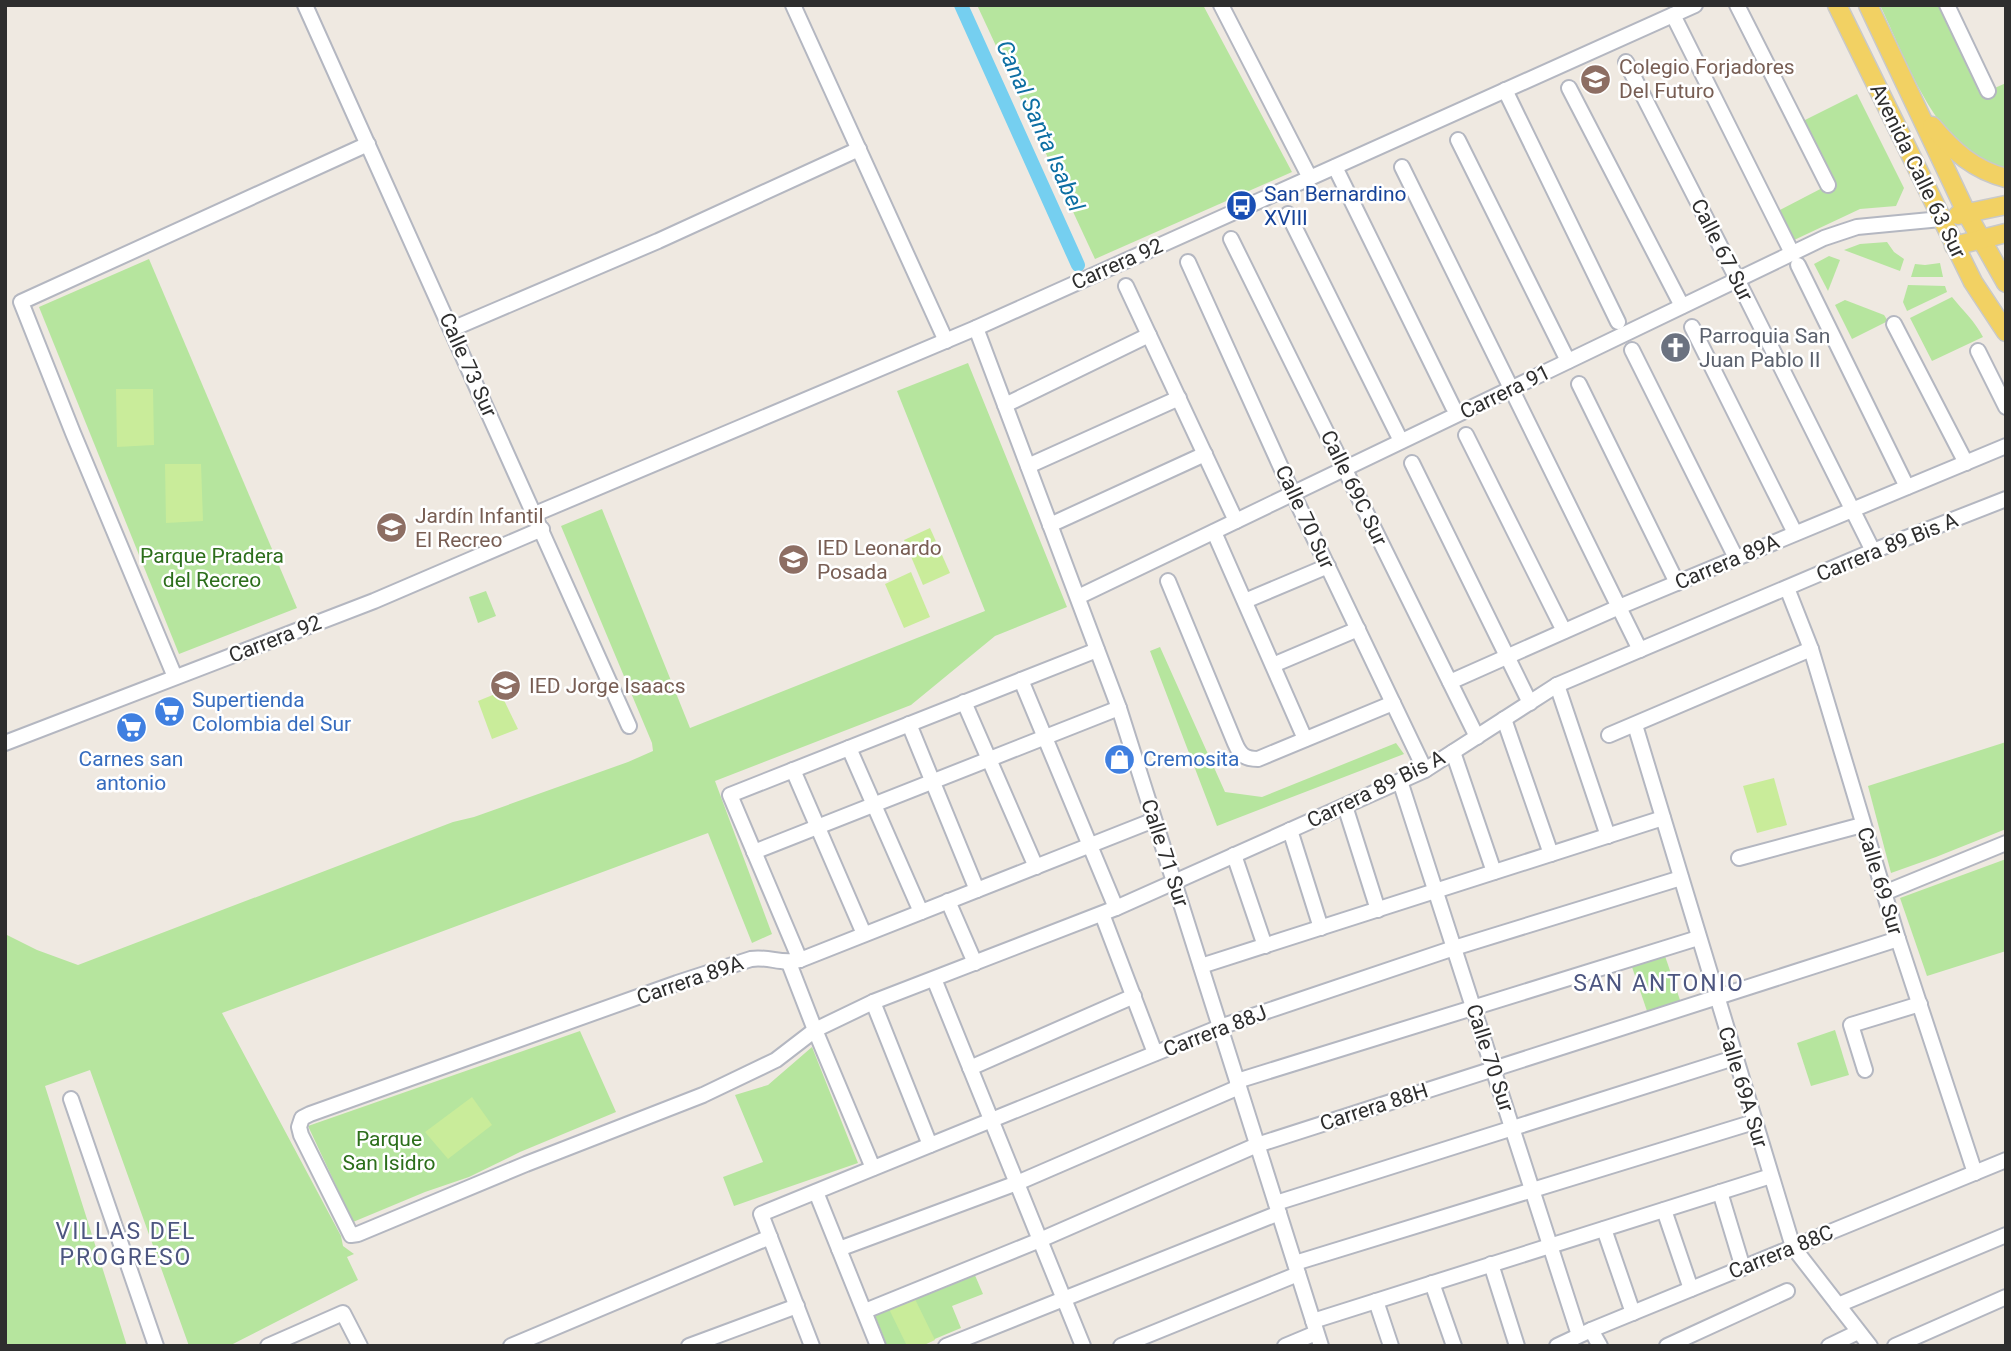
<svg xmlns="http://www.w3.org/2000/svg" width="2011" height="1351" font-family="Roboto,sans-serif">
<rect width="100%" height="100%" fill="#efe9e1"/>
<g fill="#b6e59e">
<path d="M977 5H1203L1292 172 1095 259Z"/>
<path d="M1880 5H1947L1988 91 2006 83V171C1998 168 1988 165 1980 161 1931 132 1904 55 1880 5Z"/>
<path d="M1857 94 1904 188 1896 206 1860 209 1792 241 1778 211 1828 185 1797 124Z"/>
<path d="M1887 242 1894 252 1904 259 1900 271 1844 250 1860 244Z"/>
<path d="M1829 256 1840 260 1828 291 1814 264Z"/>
<path d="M149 259 297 608 179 654 39 307Z"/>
<path d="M1940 263 1943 277H1911L1915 264 1925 265Z"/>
<path d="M1908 285 1945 286 1947 292 1907 311 1903 302Z"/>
<path d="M1952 297C1964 312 1974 320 1983 337L1932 361 1910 318Z"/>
<path d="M1845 300 1884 315 1888 321 1852 339 1835 305Z"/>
<path d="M968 363 1067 607 995 636 911 705 715 781 772 934 752 943 708 833 222 1013 341 1236 343 1246 354 1254 347 1257 358 1280 229 1346H189L90 1070 45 1086 127 1346H5V934L37 950 78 965 453 822 474 817 628 762 653 751 652 743 561 526 602 509 690 728 985 611 897 391Z"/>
<path d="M486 591 496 616 478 623 469 597Z"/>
<path d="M1160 647 1225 792 1262 797 1396 743 1404 754 1217 826 1150 651Z"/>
<path d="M2006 742V829L1936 857 1891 873 1868 786Z"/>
<path d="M2006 859V951L1927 976 1900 898Z"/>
<path d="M1665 956 1681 1003 1648 1014 1632 967Z"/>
<path d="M1835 1030 1849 1075 1811 1086 1797 1043Z"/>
<path d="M580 1031 616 1112 520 1152 469 1177 425 1192 353 1222 308 1126Z"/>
<path d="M812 1047 858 1163 734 1206 723 1177 763 1162 735 1095 768 1085Z"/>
<path d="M974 1273 983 1294 952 1306 961 1328 918 1346H887L874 1313Z"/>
</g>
<g fill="#c9ec9a">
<path d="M116 389H153L154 445 117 447Z"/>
<path d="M165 464H201L203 521 166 523Z"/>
<path d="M930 528 950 573 923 585 904 540Z"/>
<path d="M911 572 930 617 904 628 885 584Z"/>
<path d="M500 692 518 729 492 739 478 701Z"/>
<path d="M1774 778 1787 825 1757 833 1743 786Z"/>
<path d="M472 1097 492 1125 448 1159 425 1132Z"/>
<path d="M914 1297 935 1340 922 1346H907L889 1309Z"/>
</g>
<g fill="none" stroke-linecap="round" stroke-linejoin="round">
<path stroke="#75cff0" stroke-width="14" d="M961 5 1078 265"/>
<defs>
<g id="minor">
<path d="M305 5 629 726"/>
<path d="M793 5 946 341"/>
<path d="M1221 5 1310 178"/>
<path d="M1737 5 1828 185"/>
<path d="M1947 5 1988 91"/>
<path d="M1673 15 1790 249"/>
<path d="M1626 62 1737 279 1873 551"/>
<path d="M1569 88 1682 306"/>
<path d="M1505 90 1618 322"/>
<path d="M1458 140 1568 361"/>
<path d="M1335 167 1453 407"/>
<path d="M1402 167 1640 650"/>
<path d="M1288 214 1401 441"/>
<path d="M1231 239 1477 737"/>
<path d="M1188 262 1293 494 1425 770"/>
<path d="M1798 265 1907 487"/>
<path d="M1126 286 1236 521"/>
<path d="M1894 324 1966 463"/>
<path d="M1692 327 1795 533"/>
<path d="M976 328 1119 708 1321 1346"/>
<path d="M452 329 658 241 859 149"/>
<path d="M1632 350 1736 558"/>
<path d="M1978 351 2006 407"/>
<path d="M1579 384 1677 583"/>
<path d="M1005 405 1149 335"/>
<path d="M1466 435 1564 631"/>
<path d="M1412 463 1530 703"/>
<path d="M1028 466 1179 398"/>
<path d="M535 514 976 328 1695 5"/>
<path d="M1050 525 1205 454"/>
<path d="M1214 532 1305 739"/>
<path d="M1168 581 1235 743C1240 755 1245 759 1258 759L1393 703"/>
<path d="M1787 588 1811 649 1898 939 1975 1173"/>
<path d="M1078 597 1824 238 1857 227 1941 219"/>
<path d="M1245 601 1328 566"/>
<path d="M1273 665 1358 629"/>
<path d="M175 677 73 433 21 302 368 144"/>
<path d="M1021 680 1116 908"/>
<path d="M1450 682 1619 607 2006 446"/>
<path d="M1557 685 1608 836"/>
<path d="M964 702 1036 867"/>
<path d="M1504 719 1551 854"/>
<path d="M909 724 977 890"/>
<path d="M1635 725 1793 1247 1870 1346"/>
<path d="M1609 735 1811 649"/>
<path d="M5 743 374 601 542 529"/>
<path d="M849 748 921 912"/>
<path d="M1453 752 1494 872"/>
<path d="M793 770 864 934"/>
<path d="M1400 781 1579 1335"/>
<path d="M1345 806 1378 910"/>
<path d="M1154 820 800 960C782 965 769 956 751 959L677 983 310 1114 302 1118 299 1127 301 1135 351 1235 358 1234 526 1164 703 1095 776 1060 815 1030 873 1002 1116 908 1425 770 1557 685 1873 551 2006 499"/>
<path d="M1290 830 1321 928"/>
<path d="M754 852 1119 708"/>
<path d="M1234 855 1265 946"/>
<path d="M1739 858 1862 825"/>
<path d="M1884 893 2006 843"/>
<path d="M948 901 975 963"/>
<path d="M1102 914 1155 1053"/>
<path d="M800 960 730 795 1097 650"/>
<path d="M789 963 815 1030 873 1168"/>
<path d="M1201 966 1663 818"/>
<path d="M934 979 1083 1346"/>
<path d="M873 1002 930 1145"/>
<path d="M970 1068 1134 996"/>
<path d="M1865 1070 1851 1025 1920 1004"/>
<path d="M1237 1081 1698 938"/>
<path d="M71 1099 156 1346"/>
<path d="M816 1192 878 1346"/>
<path d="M1720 1192 1743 1268"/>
<path d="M1276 1203 1734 1058"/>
<path d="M1664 1210 1691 1289"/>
<path d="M1604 1229 1633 1313"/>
<path d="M839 1249 1017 1183 1239 1087"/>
<path d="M1295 1263 1754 1122"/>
<path d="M1491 1264 1517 1346"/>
<path d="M1432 1283 1454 1346"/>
<path d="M1376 1301 1391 1346"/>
<path d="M1838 1305 2006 1235"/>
<path d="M865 1311 1040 1240 1257 1145 1898 939"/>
<path d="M1313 1321 1771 1176"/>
<path d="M1591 1330 1600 1346"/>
<path d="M268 1346 343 1313 360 1346"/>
<path d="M511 1346 770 1237"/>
<path d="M689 1346 797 1306"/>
<path d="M812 1346 761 1214 1220 1027 1454 948 1681 878"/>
<path d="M946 1346 1279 1213"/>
<path d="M1121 1346 1298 1274"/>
<path d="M1285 1346 1316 1333"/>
<path d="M1557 1346 1591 1330 2006 1160"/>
<path d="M1667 1346 1787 1291"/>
<path d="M1829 1346 1858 1332"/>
<path d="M1895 1346 2006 1297"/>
</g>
<g id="major">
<path d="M1837 5 1973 282 2006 332"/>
<path d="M1868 5 1967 214 2006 283"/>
<path d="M1932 126C1953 151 1974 170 2006 178"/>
<path d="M1958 215 2006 205"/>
<path d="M1954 246 2006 233"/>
</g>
</defs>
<use href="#minor" stroke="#b4b7c1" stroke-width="18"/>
<use href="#major" stroke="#c9c9c9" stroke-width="21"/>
<use href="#minor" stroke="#fff" stroke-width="14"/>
<use href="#major" stroke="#f2d163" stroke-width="18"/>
</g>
<defs>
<symbol id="school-disc" viewBox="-11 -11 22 22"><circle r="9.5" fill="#8d6e63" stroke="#fff"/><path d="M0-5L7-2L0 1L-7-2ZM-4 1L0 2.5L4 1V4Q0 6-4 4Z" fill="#fff"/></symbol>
<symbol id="bus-disc" viewBox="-11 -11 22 22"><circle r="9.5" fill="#1a4fb4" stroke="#fff"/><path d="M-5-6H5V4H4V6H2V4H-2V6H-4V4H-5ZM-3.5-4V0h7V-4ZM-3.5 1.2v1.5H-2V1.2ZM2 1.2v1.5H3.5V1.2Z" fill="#fff"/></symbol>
<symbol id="church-disc" viewBox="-11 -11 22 22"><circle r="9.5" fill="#6b7280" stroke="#fff"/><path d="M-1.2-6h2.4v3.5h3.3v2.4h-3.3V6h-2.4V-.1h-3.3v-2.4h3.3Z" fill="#fff"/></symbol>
<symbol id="supermarket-disc" viewBox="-11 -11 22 22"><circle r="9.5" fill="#3f7fe0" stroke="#fff"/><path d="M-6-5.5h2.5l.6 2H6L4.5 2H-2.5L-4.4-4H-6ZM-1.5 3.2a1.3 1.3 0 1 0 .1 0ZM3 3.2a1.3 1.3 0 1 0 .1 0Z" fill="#fff"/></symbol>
<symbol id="shop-disc" viewBox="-11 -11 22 22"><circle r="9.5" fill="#3f7fe0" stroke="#fff"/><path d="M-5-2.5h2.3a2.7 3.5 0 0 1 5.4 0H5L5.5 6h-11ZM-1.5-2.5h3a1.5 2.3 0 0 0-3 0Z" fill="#fff"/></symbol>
</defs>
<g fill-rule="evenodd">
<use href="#school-disc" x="1578" y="62" width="35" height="35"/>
<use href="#bus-disc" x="1224" y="188" width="35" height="35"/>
<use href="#church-disc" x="1658" y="330" width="35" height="35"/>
<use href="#school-disc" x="374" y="510" width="35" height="35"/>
<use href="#school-disc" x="776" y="542" width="35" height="35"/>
<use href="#school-disc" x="488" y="668" width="35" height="35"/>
<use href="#supermarket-disc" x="152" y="694" width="35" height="35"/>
<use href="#supermarket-disc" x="114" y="710" width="35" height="35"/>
<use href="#shop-disc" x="1102" y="742" width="35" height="35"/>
</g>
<g text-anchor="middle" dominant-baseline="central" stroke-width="5" stroke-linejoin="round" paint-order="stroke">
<g font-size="21" fill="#785e54" stroke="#fff" text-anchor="start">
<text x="1619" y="67">Colegio Forjadores<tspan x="1619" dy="24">Del Futuro</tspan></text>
<text x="415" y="516">Jardín Infantil<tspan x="415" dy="24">El Recreo</tspan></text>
<text x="817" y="548">IED Leonardo<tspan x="817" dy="24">Posada</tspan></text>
<text x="529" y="686">IED Jorge Isaacs</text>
</g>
<g font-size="21" fill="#2e2e2e" stroke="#fff">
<text transform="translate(1918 171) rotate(64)">Avenida Calle 63 Sur</text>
<text transform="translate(1722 250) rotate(63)">Calle 67 Sur</text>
<text transform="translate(1117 264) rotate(-24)">Carrera 92</text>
<text transform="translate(468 365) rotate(66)">Calle 73 Sur</text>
<text transform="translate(1505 392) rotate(-26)">Carrera 91</text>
<text transform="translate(1354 488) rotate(64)">Calle 69C Sur</text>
<text transform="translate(1305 517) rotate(65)">Calle 70 Sur</text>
<text transform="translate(1887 547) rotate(-22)">Carrera 89 Bis A</text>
<text transform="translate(1727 562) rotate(-23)">Carrera 89A</text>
<text transform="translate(275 639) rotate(-21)">Carrera 92</text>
<text transform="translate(1376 789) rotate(-26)">Carrera 89 Bis A</text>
<text transform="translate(1165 853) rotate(72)">Calle 71 Sur</text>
<text transform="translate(1880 881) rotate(73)">Calle 69 Sur</text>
<text transform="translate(690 980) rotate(-19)">Carrera 89A</text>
<text transform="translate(1215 1031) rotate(-21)">Carrera 88J</text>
<text transform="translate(1490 1058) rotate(72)">Calle 70 Sur</text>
<text transform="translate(1743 1087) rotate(73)">Calle 69A Sur</text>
<text transform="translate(1374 1107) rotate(-18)">Carrera 88H</text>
<text transform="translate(1781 1252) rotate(-22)">Carrera 88C</text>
</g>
<g font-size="21" fill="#164399" stroke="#fff" text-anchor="start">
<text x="1264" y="194">San Bernardino<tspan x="1264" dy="24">XVIII</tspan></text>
</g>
<g font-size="21" fill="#5b616d" stroke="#fff" text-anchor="start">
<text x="1699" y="336">Parroquia San<tspan x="1699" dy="24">Juan Pablo II</tspan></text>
</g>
<g font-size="21" fill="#2c6e1b" stroke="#fff">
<text x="212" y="556">Parque Pradera<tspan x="212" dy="24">del Recreo</tspan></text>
<text x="389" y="1139">Parque<tspan x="389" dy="24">San Isidro</tspan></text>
</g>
<g font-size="21" fill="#366cbe" stroke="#fff" text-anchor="start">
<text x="192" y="700">Supertienda<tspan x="192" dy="24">Colombia del Sur</tspan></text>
<text x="131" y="759" text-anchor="middle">Carnes san<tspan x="131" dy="24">antonio</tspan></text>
<text x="1143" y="759">Cremosita</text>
</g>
<g font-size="23" font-style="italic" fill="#0d6fa3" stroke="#fff">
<text transform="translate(1040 126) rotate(66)">Canal Santa Isabel</text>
</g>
<g font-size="23" letter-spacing="2" fill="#4d5680" stroke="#fff">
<text x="1659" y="983">SAN ANTONIO</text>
<text x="126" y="1231">VILLAS DEL<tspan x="126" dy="26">PROGRESO</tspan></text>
</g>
</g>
<rect width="2011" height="1351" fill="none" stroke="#2e2e2e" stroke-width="14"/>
</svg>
